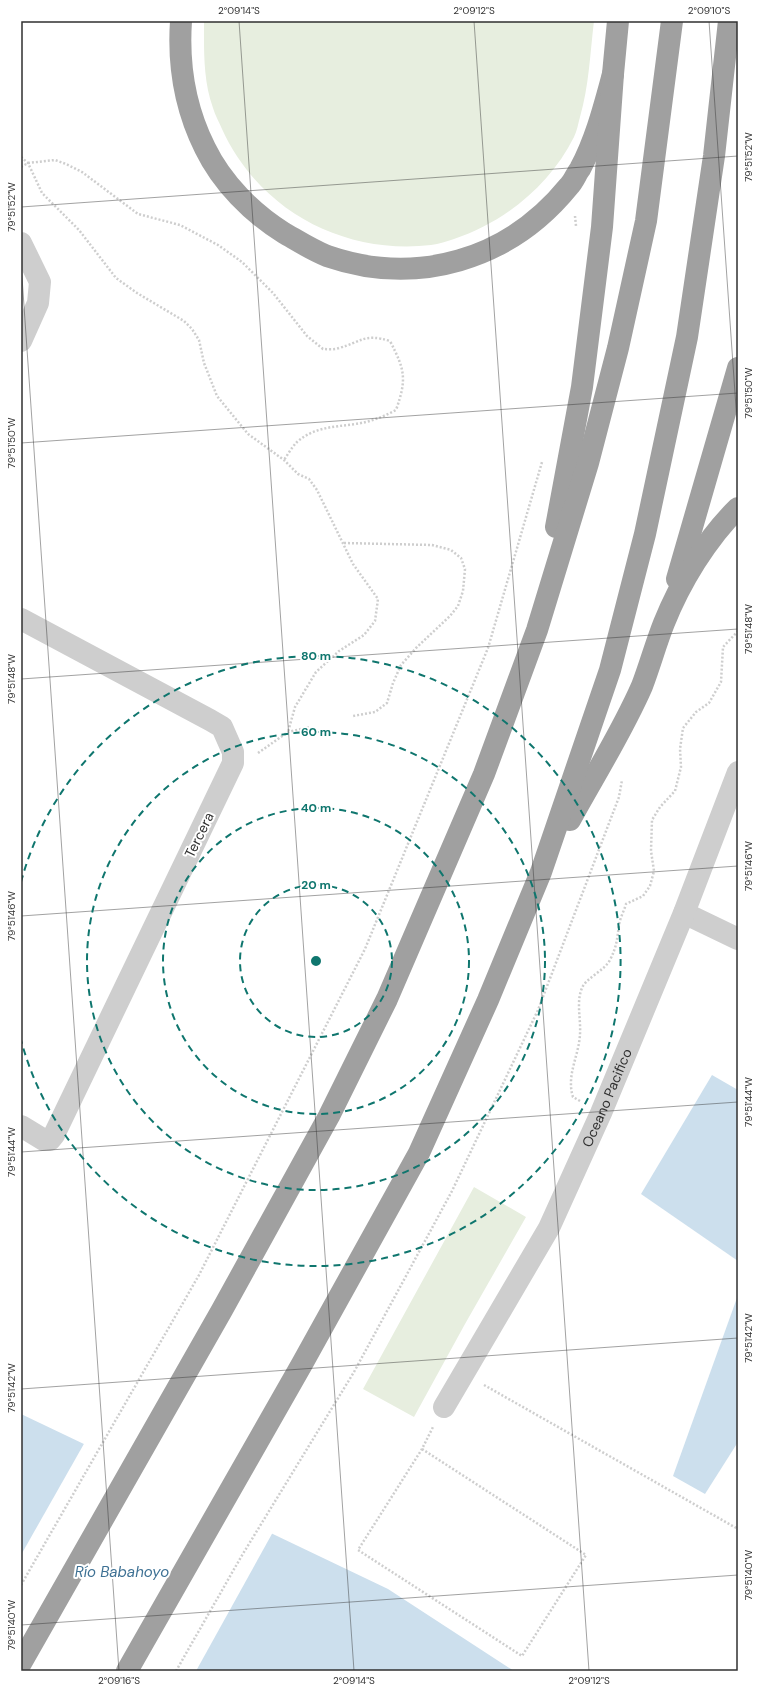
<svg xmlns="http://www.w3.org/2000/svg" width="759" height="1692" font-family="'DM Sans',sans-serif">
<rect width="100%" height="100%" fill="#fff"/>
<g fill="#e7eedf">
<path d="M204 21H594C590 54 589 86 580 117 578 124 577 131 574 137 550 185 505 222 454 239 447 241 439 244 431 245 343 255 259 210 222 129 219 122 215 115 213 108 203 80 204 50 204 21Z"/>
<path d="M474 1187 526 1217 465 1324 414 1417 363 1389Z"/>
</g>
<g fill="#ccdfed">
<path d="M712 1075 738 1090V1261L641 1194Z"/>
<path d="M738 1295V1442L705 1494 673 1476Z"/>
<path d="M21 1414 388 1589 514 1671H21Z"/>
</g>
<path fill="#fff" d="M85 1442 273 1532 196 1671H21V1555Z"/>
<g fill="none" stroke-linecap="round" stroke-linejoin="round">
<g stroke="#cecece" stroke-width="2.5" stroke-dasharray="2 2" stroke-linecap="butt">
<path d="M21 157 28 163 42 193 79 230 116 278 137 293 184 321 192 329 199 340 204 363 217 396 248 434 284 460 298 474 309 479 317 490 353 564 378 599 375 621 364 635 339 651 316 672 295 707 288 732"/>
<path d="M21 167 28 163 55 160 66 164 82 172 138 214 180 225 218 245 242 262 273 293 307 336 323 349C328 349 334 350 339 348 361 342 364 333 390 341 405 370 407 379 396 410 383 417 370 422 355 424 334 427 314 427 297 442 292 447 288 454 284 460"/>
<path d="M575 216 576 226"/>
<path d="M344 543 432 545 451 550 461 558 465 569 463 591 458 606 450 616 416 648 401 665 393 683 387 703 375 712 353 716"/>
<path d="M258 753 288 732 310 727"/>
<path d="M580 1101 573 1097C566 1075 579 1056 580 1034 581 1019 576 1002 582 988 586 978 604 971 610 960 617 946 617 939 619 925 620 918 624 911 626 904L643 896 650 886 654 871 651 851 652 820 660 807 675 791 681 767 680 749 683 728 696 712 709 703 721 682 723 647 738 631"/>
<path d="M484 1385 738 1529"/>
<path d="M422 1449 586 1555 522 1656 358 1550 422 1449 433 1427"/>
<path d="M21 1585 199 1275 365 949 488 648 542 462"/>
<path d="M176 1671 241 1557 354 1372 452 1191 538 1010 619 797 622 780"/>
</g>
<g stroke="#cecece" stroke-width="22">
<path d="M21 243 40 282 38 303 21 341"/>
<path d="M21 619 210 720 222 727 233 752V763L54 1135 50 1140H44L21 1126"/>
<path d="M684 913 738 939"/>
<path id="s1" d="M444 1407 549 1228 601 1113 684 913 738 772"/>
</g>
<g stroke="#a0a0a0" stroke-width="22">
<path d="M181 21C178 65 185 108 205 148 222 183 252 213 284 233 298 241 312 250 327 256 417 287 509 260 569 186 574 181 576 174 580 169 596 139 604 107 613 74"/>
<path d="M556 527 582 387 602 227 613 74 618 21"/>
<path d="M677 579 738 368"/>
<path d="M570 820C594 776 622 732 642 686 650 665 656 643 664 623 680 583 707 538 738 508"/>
<path d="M21 1663 222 1310 329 1116 387 999 484 774 537 630 588 463 618 348 646 221 672 21"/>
<path d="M127 1671 302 1364 419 1153 488 1000 541 872 610 670 645 534 687 337 714 156 729 21"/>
</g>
</g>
<path fill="none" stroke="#313131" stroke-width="1" stroke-opacity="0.45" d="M239 21 354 1671M474 21 589 1671M709 21 738 436M21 207 738 156M21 263 119 1671M21 443 738 393M21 679 738 629M21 916 738 866M21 1152 738 1102M21 1389 738 1338M21 1625 738 1575"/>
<g fill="none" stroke="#0f766e" stroke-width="2" stroke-dasharray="7 5">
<circle cx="316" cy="961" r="76"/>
<circle cx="316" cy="961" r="153"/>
<circle cx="316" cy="961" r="229"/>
<path d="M21 882A305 305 0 1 1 21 1040"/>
</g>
<g text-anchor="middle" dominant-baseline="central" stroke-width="4" stroke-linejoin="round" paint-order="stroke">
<g font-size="14" fill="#313131" stroke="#fff">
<text transform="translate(199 835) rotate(-64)">Tercera</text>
<text stroke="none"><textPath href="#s1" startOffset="350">Oceano Pacifico</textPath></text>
</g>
<g font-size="15" font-style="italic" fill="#3e7194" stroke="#fff">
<text x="122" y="1572">Río Babahoyo</text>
</g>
</g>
<circle cx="316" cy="961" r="6" fill="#0f766e" stroke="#fff" stroke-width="2"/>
<g font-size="12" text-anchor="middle" font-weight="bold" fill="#0f766e" stroke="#fff" stroke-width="4" stroke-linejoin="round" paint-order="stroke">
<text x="316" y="660">80 m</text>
<text x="316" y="736">60 m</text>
<text x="316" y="812">40 m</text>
<text x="316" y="889">20 m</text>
</g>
<rect width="759" height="1692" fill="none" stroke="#ffffff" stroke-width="44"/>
<rect x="22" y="22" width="715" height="1648" fill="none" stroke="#313131" stroke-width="1.5"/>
<g font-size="10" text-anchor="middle" fill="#313131">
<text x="239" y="14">2°09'14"S</text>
<text x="474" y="14">2°09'12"S</text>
<text x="709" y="14">2°09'10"S</text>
<text transform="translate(748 157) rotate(-90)" y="4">79°51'52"W</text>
<text transform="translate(11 207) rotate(-90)" y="4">79°51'52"W</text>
<text transform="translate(748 393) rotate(-90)" y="4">79°51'50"W</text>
<text transform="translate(11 443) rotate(-90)" y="4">79°51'50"W</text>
<text transform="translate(748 629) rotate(-90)" y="4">79°51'48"W</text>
<text transform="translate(11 679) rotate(-90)" y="4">79°51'48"W</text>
<text transform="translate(748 866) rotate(-90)" y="4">79°51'46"W</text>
<text transform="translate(11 916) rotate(-90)" y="4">79°51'46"W</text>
<text transform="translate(748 1102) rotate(-90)" y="4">79°51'44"W</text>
<text transform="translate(11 1152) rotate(-90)" y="4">79°51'44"W</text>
<text transform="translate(748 1338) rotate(-90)" y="4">79°51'42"W</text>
<text transform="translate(11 1388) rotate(-90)" y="4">79°51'42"W</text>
<text transform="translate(748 1575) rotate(-90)" y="4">79°51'40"W</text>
<text transform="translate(11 1625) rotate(-90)" y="4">79°51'40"W</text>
<text x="119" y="1684">2°09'16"S</text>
<text x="354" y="1684">2°09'14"S</text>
<text x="589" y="1684">2°09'12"S</text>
</g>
</svg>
